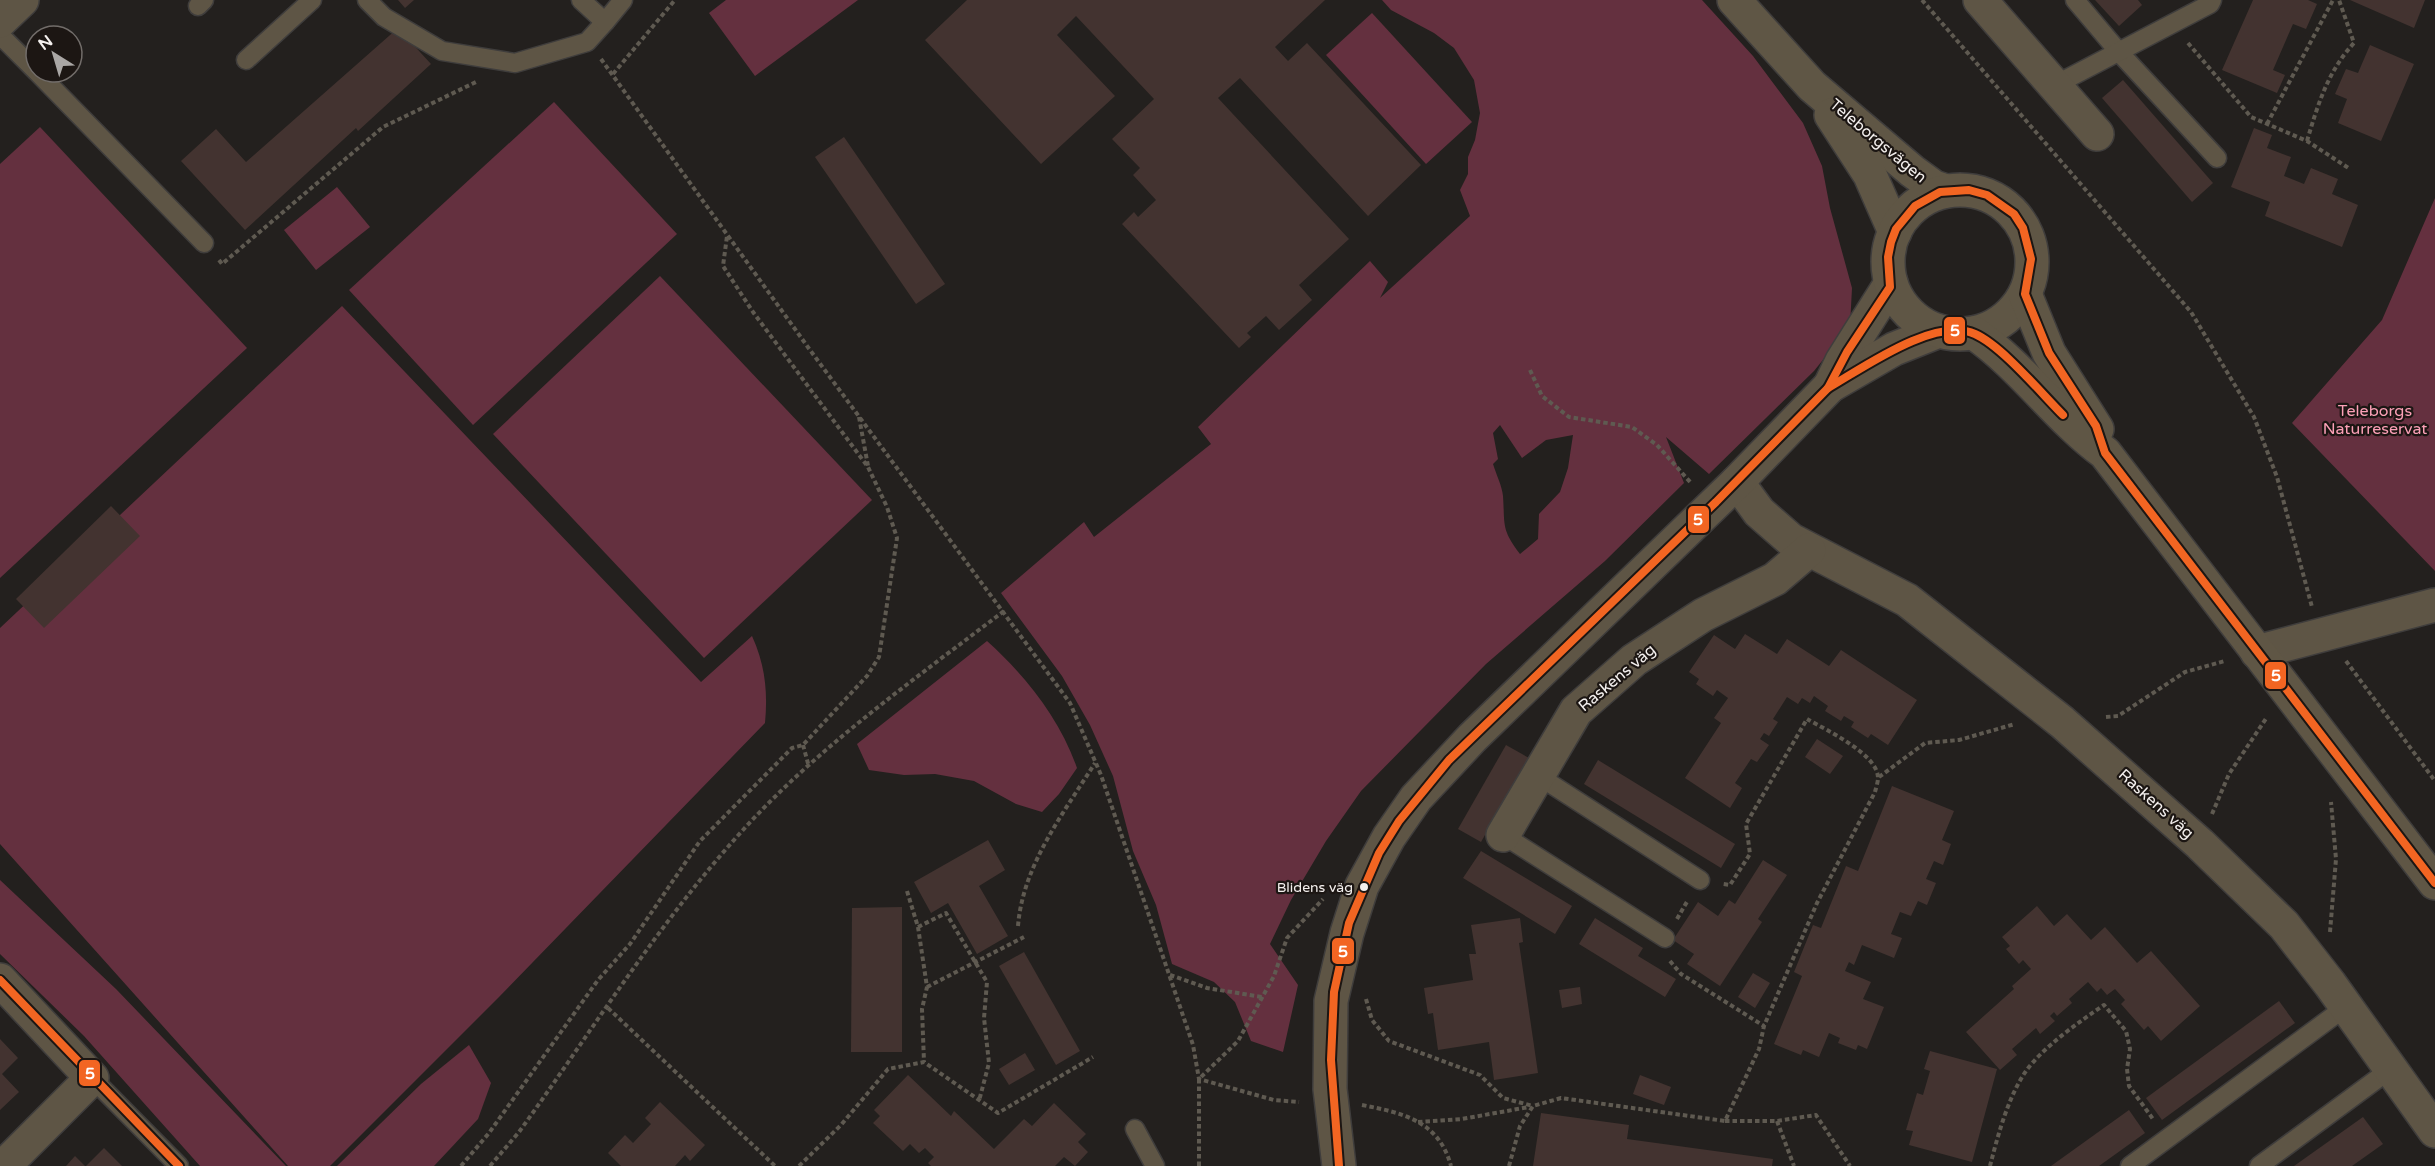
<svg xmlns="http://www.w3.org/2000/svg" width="2435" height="1166" font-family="'Varela Round',sans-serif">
<rect width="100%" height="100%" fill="#23201e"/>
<g fill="#64303f" fill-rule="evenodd">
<path d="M726 0H858L755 76 709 13Z"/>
<path d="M1382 0H1702L1753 56 1803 123 1822 166 1830 208 1852 288 1850 326 1814 371 1709 474 1666 437 1684 483 1605 561 1486 664 1361 791 1326 841 1291 900 1270 944 1298 985 1283 1052 1251 1041 1235 1002 1214 982 1172 964 1156 905 1133 851 1113 776 1090 725 1062 676 1001 593 1084 522 1094 537 1211 444 1198 427 1370 261 1388 282 1380 298 1470 216 1460 190 1468 174V157L1475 140 1480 113 1474 80 1454 48 1434 33 1391 10ZM1500 425 1522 458 1546 440 1573 435 1568 468 1560 492 1539 514 1538 539 1520 554C1501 529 1505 525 1503 496 1502 486 1496 474 1493 464L1498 459 1493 433Z"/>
<path d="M1372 13 1472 122 1426 164 1326 55Z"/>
<path d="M554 102 677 234 473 425 349 290Z"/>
<path d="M40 127 247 348 0 578V164Z"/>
<path d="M337 187 370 227 316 270 284 230Z"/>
<path d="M2435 198V571L2292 423 2382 320Z"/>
<path d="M660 276 872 500 704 658 493 434Z"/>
<path d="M342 306 701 682 752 636C765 664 768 692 765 723L499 997 330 1166H288L0 844V628Z"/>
<path d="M987 641C1025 675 1060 719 1077 768L1059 794 1042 812 1016 804 974 781 935 774 904 775 869 770 857 744Z"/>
<path d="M0 880 116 989 286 1166H200L84 1036 0 954Z"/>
<path d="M469 1045 491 1083 478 1119 434 1166H337L421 1084Z"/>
</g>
<g fill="#433330">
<path d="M398 0H414L405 8Z"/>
<path d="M967 0H1325L1275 47 1288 61 1307 43 1421 165 1368 216 1240 78 1218 98 1349 239 1299 285 1312 300 1279 330 1266 316 1247 333 1251 337 1239 348 1122 224 1134 212 1138 217 1156 200 1133 175 1140 168 1112 139 1154 99 1076 16 1057 35 1115 96 1041 164 925 40Z"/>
<path d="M2095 0H2138L2142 5 2119 26Z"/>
<path d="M2253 0H2308L2317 4 2306 29 2293 24 2273 70 2285 75 2277 93 2222 70Z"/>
<path d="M2350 0H2425L2414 28Z"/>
<path d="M398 28 431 64 358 131 356 128 245 230 181 161 216 129 246 162Z"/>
<path d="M2370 45 2414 64 2381 141 2338 123 2347 99 2335 94 2346 69 2358 73Z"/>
<path d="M2123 80 2213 183 2192 202 2102 98Z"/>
<path d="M2254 128 2272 135 2267 148 2291 157 2284 176 2304 184 2311 168 2338 179 2332 194 2358 205 2342 247 2265 216 2270 202 2231 187Z"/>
<path d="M844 137 945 284 916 304 815 157Z"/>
<path d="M111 506 140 536 44 628 16 599Z"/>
<path d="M1745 634 1777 654 1787 639 1829 666 1841 650 1917 700 1888 745 1871 734 1868 738 1851 727 1854 722 1844 716 1841 721 1825 711 1828 706 1814 696 1810 703 1802 698 1798 704 1787 697 1773 719 1778 722 1769 736 1764 733 1760 739 1769 745 1757 762 1751 759 1735 783 1742 788 1730 808 1685 778 1721 723 1714 718 1728 698 1717 690 1713 696 1696 684 1699 679 1689 672 1714 635 1735 649Z"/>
<path d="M1817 739 1843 756 1830 774 1805 757Z"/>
<path d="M1506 745 1529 758 1481 842 1458 829Z"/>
<path d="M1598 760 1735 844 1721 868 1584 784Z"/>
<path d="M1892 786 1954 811 1942 840 1951 844 1943 865 1934 861 1926 879 1936 883 1927 905 1918 901 1911 916 1900 912 1891 934 1902 938 1894 958 1862 945 1854 965 1849 962 1845 971 1871 982 1863 999 1884 1007 1867 1049 1858 1045 1856 1050 1838 1043 1840 1038 1829 1033 1819 1057 1803 1050 1801 1055 1774 1044 1802 976 1794 972 1813 925 1821 928 1846 866 1858 871Z"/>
<path d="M988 840 1005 870 979 886 1008 936 977 954 948 903 931 913 914 882Z"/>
<path d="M1481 851 1572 906 1555 934 1463 878Z"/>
<path d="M1763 860 1787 875 1758 919 1762 922 1720 986 1687 964 1694 954 1673 940 1698 902 1718 916 1729 900 1735 904Z"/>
<path d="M2037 906 2054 926 2067 914 2091 940 2105 927 2137 963 2151 951 2200 1006 2161 1041 2148 1026 2144 1030 2121 1004 2125 1000 2115 989 2107 995 2101 988 2097 992 2088 982 2069 999 2072 1003 2057 1016 2054 1012 2050 1016 2055 1021 2040 1034 2036 1028 2012 1049 2017 1055 2000 1070 1966 1032 2014 989 2012 986 2031 969 2023 960 2019 964 2006 949 2010 946 2002 937Z"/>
<path d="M902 907V1052H851L852 908Z"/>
<path d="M1520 918 1523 942 1519 943 1538 1073 1494 1080 1489 1042 1438 1050 1433 1013 1428 1014 1424 988 1473 980 1469 954H1476L1471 925Z"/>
<path d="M1595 918 1643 948 1638 956 1676 979 1665 997 1579 944Z"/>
<path d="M1024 952 1080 1051 1056 1065 999 966Z"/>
<path d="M1753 973 1770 983 1755 1008 1738 997Z"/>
<path d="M1580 987 1582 1004 1562 1008 1559 990Z"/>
<path d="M2279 1001 2295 1023 2162 1120 2146 1098Z"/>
<path d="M0 1039 18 1058 2 1074 19 1092 0 1110Z"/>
<path d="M1930 1051 1997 1069 1972 1162 1909 1145 1913 1131 1906 1130 1917 1093 1923 1095 1930 1071 1924 1069Z"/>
<path d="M1025 1053 1035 1070 1009 1085 999 1069Z"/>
<path d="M908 1075 951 1116 954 1111 994 1149 1024 1119 1032 1126 1054 1103 1086 1134 1078 1142 1088 1152 1075 1166 1064 1157 1055 1166H931L928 1163 934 1157 925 1148 919 1153 910 1144 903 1151 873 1123 880 1116 874 1110Z"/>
<path d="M1640 1075 1671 1087 1664 1105 1633 1094Z"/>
<path d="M660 1102 705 1145 690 1161 685 1155 675 1166H621L608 1153 625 1135 633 1143 651 1124 645 1118Z"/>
<path d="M2129 1110 2145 1133 2099 1166H2051Z"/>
<path d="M1541 1113 1629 1125 1627 1139 1773 1159 1772 1166H1533Z"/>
<path d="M2363 1117 2383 1144 2352 1166H2294Z"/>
<path d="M104 1148 122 1166H86Z"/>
<path d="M75 1156 85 1166H66Z"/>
</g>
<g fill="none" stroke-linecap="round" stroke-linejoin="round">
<defs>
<g id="lane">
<path d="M367 0 384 17 442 51 515 63 587 42 605 22"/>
<path d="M581 0 605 22 623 0"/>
<path d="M2075 0 2118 51 2217 158"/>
<path d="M198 6 204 0"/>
<path d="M0 35 36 71"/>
<path d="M246 60 312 0"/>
<path d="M37 72 204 243"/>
<path d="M2055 85 2210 4 2212 0"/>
<path d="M1537 775 1700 880"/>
<path d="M1503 835 1665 938"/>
<path d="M92 1078 179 1166"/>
<path d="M1135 1129 1155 1166"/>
<path d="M2130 1166 2347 1006"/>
<path d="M2259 1166 2392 1068"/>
</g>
<g id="street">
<path d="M1980 0 2097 134"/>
<path d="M0 21 22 0"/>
<path d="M1830 386 1842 361 1891 283"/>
<path d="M1737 482 1759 512 1791 540 1907 600 2062 722 2200 844 2284 925 2330 984 2435 1131"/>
<path d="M2257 652 2435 605"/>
<path d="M1503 835 1576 711 1634 660 1703 615 1775 579 1809 550"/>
<path d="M0 980 92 1078 4 1166"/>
<path d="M1339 1166 1330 1089 1331 1001 1347 933 1362 886 1389 837 1416 798 1472 738 1737 482 1830 386 1894 349 1939 331"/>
</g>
<g id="secondary">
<path d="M1734 0 1812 86 1912 171 1934 187 1946 191"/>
<path d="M1831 115 1870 175 1895 232"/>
<circle cx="1960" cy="262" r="72"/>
<path d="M2025 294 2049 353 2097 429"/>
<path d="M1974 333C2023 367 2057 418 2105 453L2435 883"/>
</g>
</defs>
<use href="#lane" stroke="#3f3d3c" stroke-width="21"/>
<use href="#street" stroke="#3f3d3c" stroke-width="36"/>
<use href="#secondary" stroke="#3f3d3c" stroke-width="36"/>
<g stroke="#5f5a51" stroke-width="4" stroke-dasharray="4.5 3" stroke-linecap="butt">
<path d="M1922 0 2191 312 2254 417 2277 477 2312 607"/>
<path d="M2188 43 2251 117 2307 141 2350 169"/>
<path d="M601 59 810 350 1070 703 1101 775 1158 942 1193 1045 1199 1079 1274 1100 1299 1102"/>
<path d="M613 74 675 0"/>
<path d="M2267 124 2333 0"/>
<path d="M2307 141C2318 104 2328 71 2354 43L2339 0"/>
<path d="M219 260 222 264 383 127 476 82"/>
<path d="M1530 370 1542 396 1569 417 1632 427 1657 445 1691 483"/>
<path d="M859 417 868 466"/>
<path d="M2346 661 2435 781"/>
<path d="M2106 717 2118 716 2185 672 2225 661"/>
<path d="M803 745 809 767"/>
<path d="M1879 777 1925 743 1959 740 2015 724"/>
<path d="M2212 814 2229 774 2267 717"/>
<path d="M907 891 918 927 927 987 922 1009 924 1062"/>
<path d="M1677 919 1688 900"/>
<path d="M1018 926C1023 865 1063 814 1095 763"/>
<path d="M918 927 946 913 987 982 984 1018 989 1063 979 1101"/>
<path d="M2330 932 2336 859 2331 802"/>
<path d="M1670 961 1681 974 1764 1026"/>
<path d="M1170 975 1207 988 1262 997"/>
<path d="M927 987 1024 937"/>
<path d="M1366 999 1372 1020 1389 1041 1480 1075 1503 1098 1533 1106"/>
<path d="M608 1008 775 1166"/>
<path d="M1362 1105C1403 1113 1439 1121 1451 1166"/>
<path d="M1725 1121H1777L1816 1115 1850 1166"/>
<path d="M1777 1121 1794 1166"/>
<path d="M1418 1122 1462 1119 1529 1107"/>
<path d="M461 1166 489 1133 598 980 630 944 700 841 792 748 803 745 867 676 879 657 897 538 887 507 868 467 753 312 723 266 727 236"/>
<path d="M490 1166 519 1132C592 1031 659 922 743 830 817 748 916 678 1004 611"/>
<path d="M799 1166 841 1125 888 1069 924 1062 998 1113 1093 1057"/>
<path d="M1199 1166V1079L1238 1041 1274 976 1287 938 1323 899"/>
<path d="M1509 1166 1520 1126 1533 1106 1561 1098 1725 1121 1759 1049 1764 1026 1817 903 1875 792C1876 788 1878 782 1878 778 1878 754 1826 730 1807 719L1746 824 1750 854 1730 885 1723 884"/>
<path d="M1990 1166C1998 1135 2008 1097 2026 1071 2043 1047 2079 1022 2104 1005L2126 1031 2130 1049 2127 1069 2129 1086 2153 1119"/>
</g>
<use href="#lane" stroke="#5e5545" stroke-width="18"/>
<use href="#street" stroke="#5e5545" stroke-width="33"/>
<use href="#secondary" stroke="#5f5645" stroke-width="33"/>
<defs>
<g id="bus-1">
<path d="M1828 388C1863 368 1935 316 1975 334 2002 346 2041 393 2063 415"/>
<path d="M0 980 179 1166"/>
<path d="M1339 1166 1331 1060 1334 992 1349 923 1379 853 1399 821 1449 760 1716 502 1828 388 1847 352 1890 287 1888 257 1891 242 1896 229 1915 206 1940 192 1969 190 1987 195 2014 214 2023 228 2031 259 2025 294 2049 353 2096 426 2105 453 2435 883"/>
</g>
</defs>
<use href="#bus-1" stroke="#1c1613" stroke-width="12"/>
<use href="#bus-1" stroke="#f26522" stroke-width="8"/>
</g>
<circle fill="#f3efed" stroke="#1c1613" stroke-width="2" cx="1364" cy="887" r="5"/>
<g text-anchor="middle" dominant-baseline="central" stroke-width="4.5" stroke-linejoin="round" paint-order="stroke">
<g font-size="14" fill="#f3efed" stroke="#1c1613" text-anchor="end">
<text x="1353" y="887">Blidens väg</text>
</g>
<g font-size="16" fill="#f3efed" stroke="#1c1613">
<text transform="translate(1878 141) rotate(40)">Teleborgsvägen</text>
<text transform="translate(1617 678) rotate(-40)">Raskens väg</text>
<text transform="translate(2156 804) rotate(42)">Raskens väg</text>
</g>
<g font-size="16" fill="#fca0b7" stroke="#1c1613">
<text x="2375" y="411">Teleborgs<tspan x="2375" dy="18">Naturreservat</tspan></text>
</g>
</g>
<g stroke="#1c1613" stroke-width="2">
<rect x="1943" y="316" width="23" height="29" rx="6" fill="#f26522"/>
<rect x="1687" y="505" width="23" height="29" rx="6" fill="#f26522"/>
<rect x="2264" y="661" width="23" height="29" rx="6" fill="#f26522"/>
<rect x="1331" y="937" width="24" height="28" rx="6" fill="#f26522"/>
<rect x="78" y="1059" width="23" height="28" rx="6" fill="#f26522"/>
</g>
<g font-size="16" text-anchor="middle" font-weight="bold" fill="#fff">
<text x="1955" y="336">5</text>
<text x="1698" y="525">5</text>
<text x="2276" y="681">5</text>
<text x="1343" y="957">5</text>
<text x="90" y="1079">5</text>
</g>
<g transform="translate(54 54) rotate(323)"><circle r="28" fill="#1c1613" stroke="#726d6a" stroke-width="1.5"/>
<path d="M0-4.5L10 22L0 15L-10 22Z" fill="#aaa7a5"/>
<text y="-9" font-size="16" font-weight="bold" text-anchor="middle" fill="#f3efed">N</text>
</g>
</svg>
